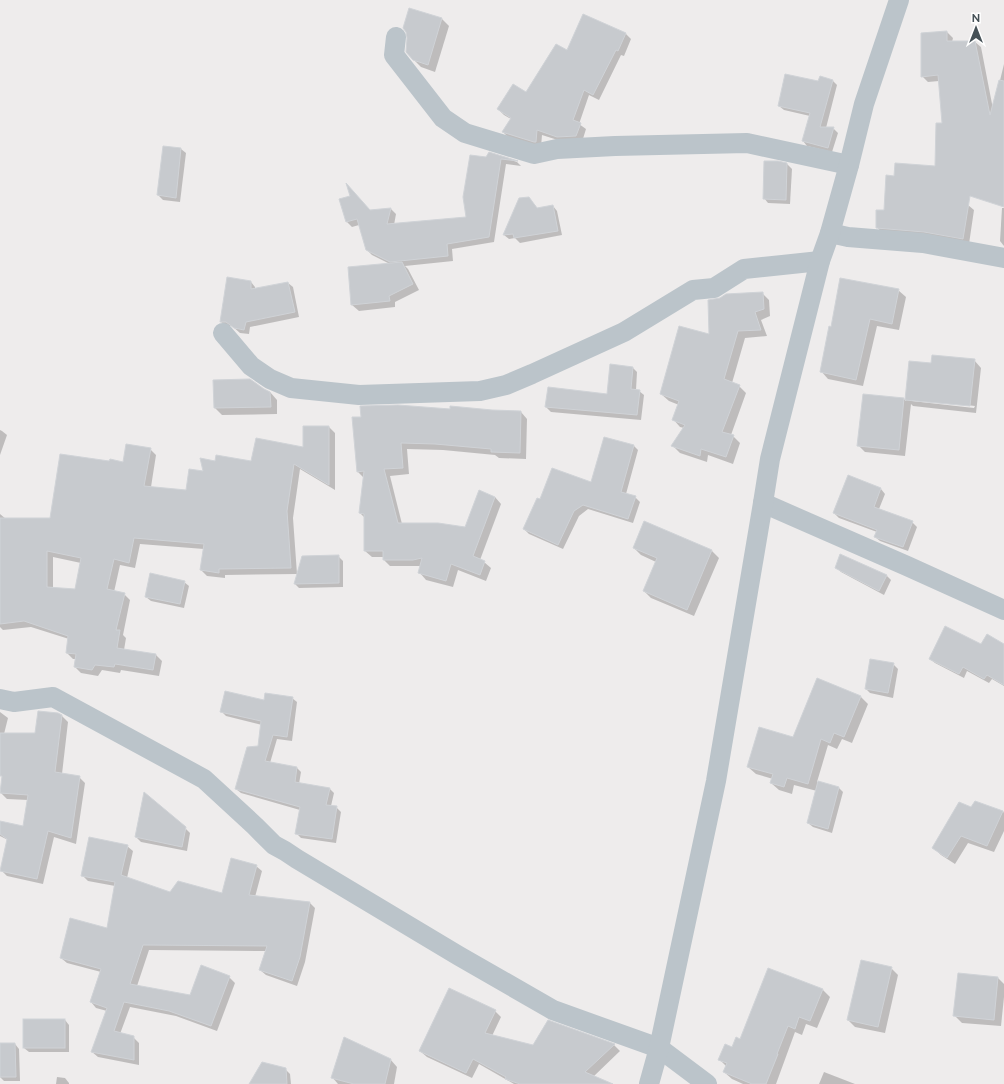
<svg xmlns="http://www.w3.org/2000/svg" width="1004" height="1084" font-family="Raleway,sans-serif">
<rect width="100%" height="100%" fill="#eeecec"/>
<g fill="#0003" fill-rule="evenodd">
<path d="M409 9 442 19 449 26 435 72 421 67 414 60Z"/>
<path d="M584 15 626 34 631 39 624 56 621 55 599 100 589 95 579 124 586 129 582 142H564L542 135 541 147 508 137 503 132 511 119 504 115 498 109 527 93 567 52Z"/>
<path d="M947 32 953 38 952 42H975L981 47 993 109 1004 64V187L929 190 968 205 974 210 969 244 882 233 877 227 885 211 895 177 936 167 943 124 939 81 928 82 922 76V33Z"/>
<path d="M821 77 833 81 837 85 826 128H833L838 133 832 152 807 146 803 141 810 116 784 110 779 106 819 82Z"/>
<path d="M181 149 186 153 180 202 163 200 158 195Z"/>
<path d="M489 153 517 162 521 166 506 164 494 242 452 249 453 261 405 266 408 269 419 290 395 302V307L359 311 352 305 390 264 372 255 367 250 359 225 352 227 347 222 341 200 370 211 391 209 396 214 394 225 467 218 486 158Z"/>
<path d="M787 164 792 169 790 204 768 203 764 198Z"/>
<path d="M529 198 538 209 553 206 557 211 562 235 520 243 515 238 509 239 504 235 519 199Z"/>
<path d="M1002 208H1004V246L1000 241Z"/>
<path d="M251 282 255 287V290L288 283 293 287 299 317 250 327 249 334 240 333 232 326H226L221 322Z"/>
<path d="M898 290 906 297 899 330 877 326 863 386 828 379 821 371 830 327Z"/>
<path d="M762 293 769 300 770 316 761 320 767 336 745 338 732 383 739 386 746 393 731 435 733 436 740 443 733 464 708 455 707 462 680 453 673 446 684 428 680 427 673 419 679 405 669 401 661 394 710 336Z"/>
<path d="M974 360 981 368 976 413 913 406 911 404 905 456 865 452 858 445 904 399 906 401 910 362 932 364ZM912 399 975 406 974 408 912 401Z"/>
<path d="M633 368 637 372 636 390 639 391 644 395 641 420 551 412 546 407 608 395Z"/>
<path d="M263 389 270 392 277 400V414L222 415 215 408Z"/>
<path d="M451 410 521 412 527 419 526 459 499 458 495 455 443 450 407 449 409 474 390 476 402 524 466 528 495 497 501 504 480 560 484 562 491 568 486 581 458 570 453 587 426 580 420 573 421 566H390L384 560V557H372L365 551V518L360 513 364 478 358 472Z"/>
<path d="M329 427 335 433V490L300 469 293 518 297 574 225 575V578L207 576 201 570 204 549 140 544 135 568 120 565 114 592 124 594 130 600 123 635 126 638 124 650 156 655 162 661 159 676 121 670 120 673 102 670 98 676 81 673 75 667 76 659H73L67 653 69 639 31 627 3 630 0 627V514L6 519H51L110 463H123L150 449 156 455 151 487 187 491 216 462H252L304 449ZM53 557 81 563 75 590 53 588Z"/>
<path d="M0 430 2 431 7 435 0 455Z"/>
<path d="M604 438 634 446 638 450 626 494 635 497 640 502 633 523 588 509 579 516 563 549 529 534 524 529 541 501 592 483Z"/>
<path d="M848 477 881 489 885 494 879 509 912 522 917 527 908 551 880 541 875 537 877 532 839 518 834 513Z"/>
<path d="M644 523 712 551 719 558 694 616 651 598 644 591 656 562 641 555 634 548Z"/>
<path d="M338 556 343 561V587L299 588 295 584Z"/>
<path d="M836 567 886 575 891 580 884 595 841 572Z"/>
<path d="M184 582 189 586 184 608 151 601 146 597Z"/>
<path d="M981 646H1004V686L992 679 989 683 967 671 964 678 935 663 930 659Z"/>
<path d="M893 664 898 669 893 698 870 693 866 689Z"/>
<path d="M818 679 861 697 868 704 852 743 842 739 837 749 828 745 817 782 839 788 843 792 832 833 813 827 808 823 817 791 794 785 792 794 779 790 771 783 773 779 756 774 748 767 793 738Z"/>
<path d="M292 698 297 702 292 741 277 739 270 763 297 768 301 772 299 784 329 788 334 793 331 806 336 807 341 812 336 843 301 838 297 834 300 810 241 793 236 789 259 747 262 725 226 716 222 712 265 701Z"/>
<path d="M0 712 8 718 4 734H36L62 716 68 722 62 774 79 777 85 783 76 844 54 837 43 884 7 876 1 870 8 840 0 836V822L24 827 28 800 7 799 1 793 5 765 0 744Z"/>
<path d="M972 808 1003 811 1004 813V831L994 852 968 843 955 864 941 855 934 848Z"/>
<path d="M185 828 190 833 187 851 141 842 136 837Z"/>
<path d="M127 846 133 851 127 878 170 893 222 894 256 866 262 871 255 897 309 902 315 908 305 962 297 986 266 975 260 970 267 951 149 950 137 986 190 996 229 977 235 983 217 1031 176 1016 130 1007 120 1034 133 1037 139 1043V1065L98 1057 92 1052 107 1011 96 1008 91 1002 101 972 67 963 61 958 107 929 115 886 88 881 82 875Z"/>
<path d="M891 968 898 975 885 1033 855 1027 848 1020Z"/>
<path d="M769 969 823 990 830 997 817 1028 806 1024 802 1035 795 1032 776 1084H743L732 1079 724 1072 727 1067 720 1060 741 1040Z"/>
<path d="M958 974 998 978 1004 984V997L1001 1026 962 1023 954 1015Z"/>
<path d="M495 1011 501 1017 492 1036 533 1046 548 1021 614 1045 620 1051 593 1077 610 1084H514L479 1064 472 1078 427 1057 420 1051Z"/>
<path d="M65 1020 69 1025V1052H29L24 1048Z"/>
<path d="M0 1044H15L19 1049 20 1081H4L0 1077Z"/>
<path d="M390 1059 397 1067 394 1084H338L332 1077Z"/>
<path d="M285 1069 290 1074 291 1084H250Z"/>
<path d="M824 1072 855 1084H819Z"/>
<path d="M57 1077 65 1078 69 1083V1084H56Z"/>
</g>
<g fill="#c7cace" stroke="#d0d3d7" fill-rule="evenodd">
<path d="M409 8 442 18 428 65 413 60 406 52 407 38 406 32 403 28Z"/>
<path d="M583 14 626 33 618 51 616 50 593 95 584 90 573 120 581 123 576 136 557 137 537 130 536 142H534L502 132 511 118 497 109 513 84 526 92 556 44 567 50Z"/>
<path d="M947 31V41H975L990 115 999 80 1004 81V207L970 196 963 239 924 232 876 228V210H884L886 175 894 176 895 163 935 166 936 123H942L938 75 921 77V33Z"/>
<path d="M785 74 818 81 820 76 833 80 820 127H834L828 148 802 141 810 113 778 106Z"/>
<path d="M163 146 181 148 176 198 157 195Z"/>
<path d="M489 152 518 161 501 159 489 237 447 244 448 256 390 262 366 250 357 219 346 222 339 199 350 196 346 183 370 210 391 208 387 224 466 217 463 197 470 155 486 157Z"/>
<path d="M764 161H778L787 163 786 200 763 199Z"/>
<path d="M529 197 537 208 553 205 558 231 514 238 513 234 503 235 519 198Z"/>
<path d="M402 262 413 284 389 296 390 301 351 305 348 267Z"/>
<path d="M227 277 251 281V289L288 282 295 312 246 322 244 330 234 328 226 322H220Z"/>
<path d="M840 278 899 289 892 324 870 319 856 380 820 372 829 326 831 327Z"/>
<path d="M763 292 764 309 755 312 761 330 738 331 724 379 740 385 722 432 734 435 726 457 701 449 700 456 671 446 685 425 672 420 679 401 660 394 679 326 709 334 708 300 720 298 726 294Z"/>
<path d="M932 355 975 359 970 406 905 400 909 361 931 363Z"/>
<path d="M610 364 633 367 631 389 640 390 637 415 545 407 548 387 607 394Z"/>
<path d="M250 379 264 389 270 392 271 407 214 408 213 380Z"/>
<path d="M863 394 904 398 899 450 857 446Z"/>
<path d="M398 405 450 409V406L492 410 521 411 520 453 491 452V449L435 444 401 443 403 468 384 469 398 523H438L465 527 479 490 495 497 473 556 485 561 480 575 451 564 446 581 418 573 422 558 413 560H383V551H364V514L359 513 364 471 357 472 352 417H361L360 406Z"/>
<path d="M303 426H329V485L294 464 287 511 291 568 219 569V573L200 570 204 544 134 538 129 563 114 559 107 589 125 593 116 630H120L117 648 156 654 153 670 115 664 114 667 95 665 92 670 74 667 76 654 66 653 68 636 24 621 0 624V518H50L60 454 109 461 110 459 123 462 126 444 151 448 144 486 186 490 189 469 203 471 200 458 215 461 216 455 251 461 256 438 303 447ZM47 551 81 558 75 589 47 587Z"/>
<path d="M604 437 634 445 621 492 636 496 628 519 583 505 574 511 558 545 523 529 537 498 540 499 552 468 591 482Z"/>
<path d="M848 475 881 488 874 507 913 521 903 547 874 537 877 530 833 513Z"/>
<path d="M644 521 712 550 687 610 643 591 657 558 633 548Z"/>
<path d="M840 554 887 575 879 591 835 568Z"/>
<path d="M339 555V583L294 584 302 556Z"/>
<path d="M150 573 185 581 180 604 145 597Z"/>
<path d="M945 626 981 644 987 634 1004 644V685L987 675 984 679 963 667 959 674 929 659Z"/>
<path d="M870 659 894 663 888 693 865 689Z"/>
<path d="M817 678 861 696 844 737 834 733 830 743 821 739 808 784 787 778 784 787 770 783 773 774 747 767 759 727 793 737Z"/>
<path d="M225 691 264 700 265 693 293 697 287 737 273 735 265 761 297 767 295 782 330 788 326 805 337 806 332 839 295 834 300 807 235 789 247 747 258 746 261 721 220 712Z"/>
<path d="M38 711 58 713 62 715 55 772 80 776 71 838 48 831 37 879 0 871 7 839 0 834V821L23 826 28 795 0 793 2 776H0V733H35Z"/>
<path d="M818 781 839 787 828 829 807 823Z"/>
<path d="M144 792 186 827 182 847 135 837Z"/>
<path d="M975 801 1003 811 987 846 961 836 947 858 932 848 959 802 971 807Z"/>
<path d="M89 837 128 845 121 875 170 892 178 881 222 893 231 858 257 865 249 895 310 902 300 957 292 981 259 970 267 946 143 945 130 984 190 995 201 965 230 976 211 1026 169 1011 124 1002 114 1031 134 1036V1060L91 1052 107 1008 90 1002 101 969 60 958 70 918 107 928 115 882 81 876Z"/>
<path d="M861 960 892 967 878 1027 847 1020Z"/>
<path d="M768 968 823 989 810 1021 799 1017 795 1029 788 1026 777 1054H778L766 1084H752L723 1072 727 1063 718 1060 725 1044 732 1047 736 1037 740 1039Z"/>
<path d="M958 973 998 977 994 1020 953 1016Z"/>
<path d="M449 988 496 1010 485 1033 533 1045 548 1020 615 1044 585 1072 613 1084H520L505 1079 506 1077 473 1059 466 1073 419 1051Z"/>
<rect x="23" y="1019" width="42" height="29"/>
<path d="M344 1037 391 1059 385 1084H354L331 1078Z"/>
<path d="M0 1043H15L16 1077H0Z"/>
<path d="M262 1062 286 1068 287 1084H249Z"/>
</g>
<g fill="none" stroke-linecap="round" stroke-linejoin="round">
<g stroke="#bbc4ca" stroke-width="20">
<path d="M396 37 394 55 443 118 465 133 534 154 557 149 615 146 747 143 849 165"/>
<path d="M830 233 848 237 923 243 1004 258"/>
<path d="M223 333 251 366 270 379 291 388 359 395 480 391 506 385 532 374 624 332 693 290 714 288 744 269 820 261"/>
<path d="M763 503 907 566 1004 610"/>
<path d="M0 699 14 702 53 697 204 779 255 826 274 845 285 851 297 859 459 956 553 1010 659 1048 707 1084"/>
<path d="M649 1084 659 1048 716 781 763 503 770 459 820 261 830 233 849 165 864 104 899 0"/>
</g>
</g>
<g transform="translate(976 28)" stroke="#ffffff" stroke-width="3" paint-order="stroke">
<path d="M0-3L7 15L0 10L-7 15Z" fill="#465157"/>
<text y="-6" font-size="11" font-weight="bold" text-anchor="middle" fill="#465157">N</text>
</g>
</svg>
